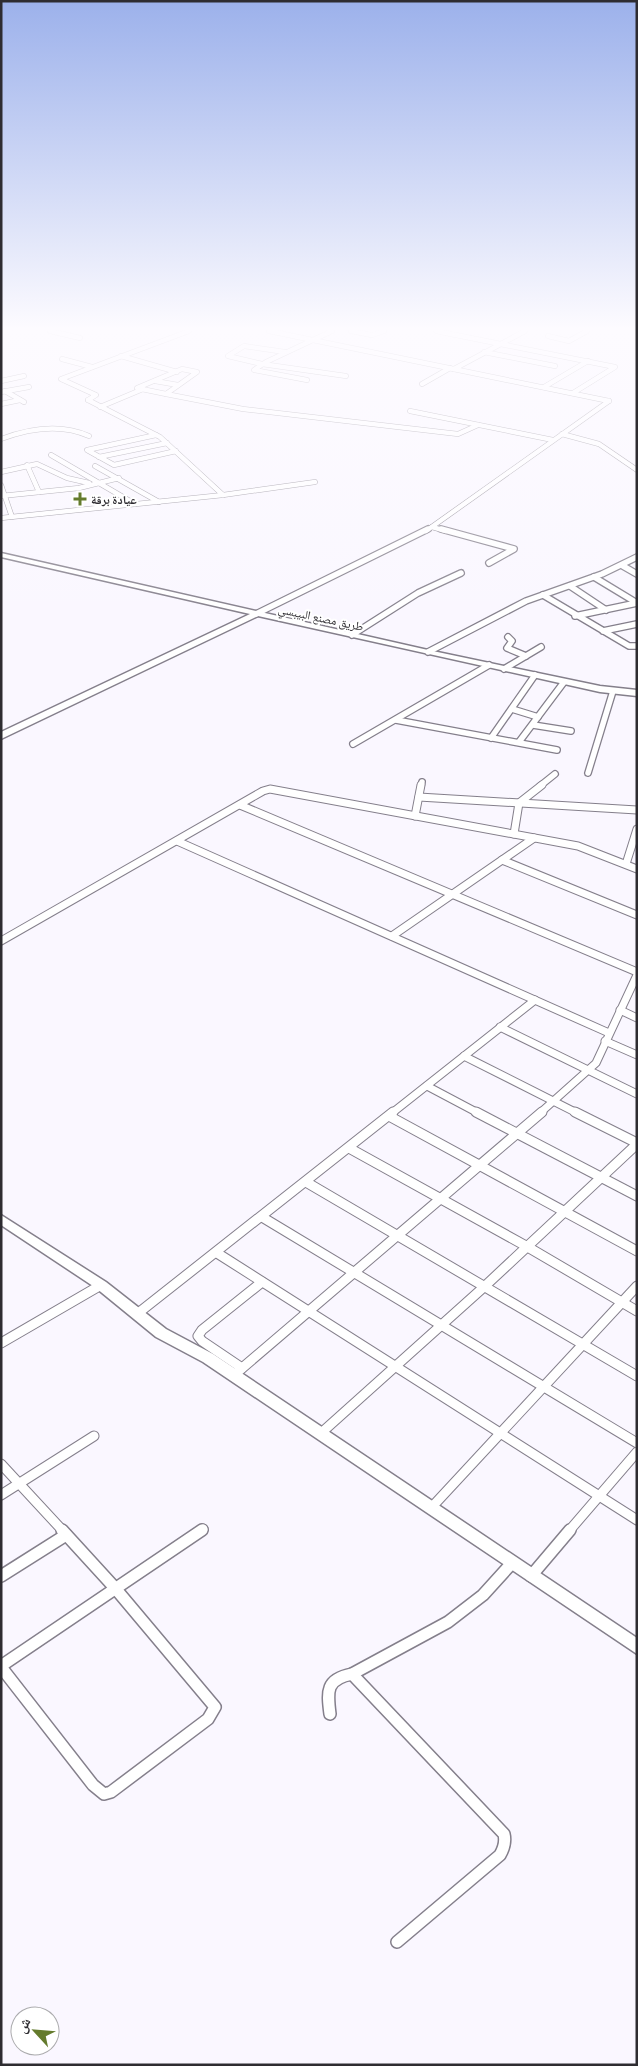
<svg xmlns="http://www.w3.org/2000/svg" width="638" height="2066" font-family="'Exo 2','Noto Naskh Arabic',sans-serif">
<rect width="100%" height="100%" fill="#faf7ff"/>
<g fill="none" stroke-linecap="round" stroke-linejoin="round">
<defs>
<g id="street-far4">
<path d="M50 331 80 338"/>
<path d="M269 331 609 401"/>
<path d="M351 331 372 335 384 331"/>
<path d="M436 331 615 367 573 393"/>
<path d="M548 336 569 341 587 331"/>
<path d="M285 352 244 346 228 356 262 364 346 376"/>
<path d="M484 352 555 366"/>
<path d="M121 356 177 372"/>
<path d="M62 359 92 367"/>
<path d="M182 369 197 372 166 394 137 388Z"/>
<path d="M454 369 525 331"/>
<path d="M307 380 254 370 266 362 332 331"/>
<path d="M1 381 24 376"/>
<path d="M155 381 178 385"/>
<path d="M422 384 450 368"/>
<path d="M544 387 588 361"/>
<path d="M5 391 24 402"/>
<path d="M1 392 29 387"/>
<path d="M166 394 243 409 458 434 478 425"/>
<path d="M88 400 96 395 61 379 189 331"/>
<path d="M88 400 160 437 223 495"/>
<path d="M1 404 20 400"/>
<path d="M100 407 143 389"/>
<path d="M410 411 553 440"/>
<path d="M562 434 599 444 637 470"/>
<path d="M156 435 87 450 114 465 176 451"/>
<path d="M1 439C30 428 60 423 89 436"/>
<path d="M51 455 135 504"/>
<path d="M99 457 167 443"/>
<path d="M27 465 39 492"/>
<path d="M95 466 159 502"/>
<path d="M1 472 37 464 67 478 89 483"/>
<path d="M1 485 12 517"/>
<path d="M1 496 79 488 119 478"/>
<path d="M1 518 223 495 315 482"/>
<path d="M432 527 446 531"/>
<path d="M426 531 609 401"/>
</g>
<g id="street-far3">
<path d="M441 529 514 549 489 563"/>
<path d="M623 566 637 574"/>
<path d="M594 577 637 603"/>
<path d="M570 586 606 610"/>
<path d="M543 595 629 646H637"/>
<path d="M256 614 428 529"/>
<path d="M575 616 637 603"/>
<path d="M603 631 637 624"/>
<path d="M352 635 418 593 461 573"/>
<path d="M508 637 512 641 507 648 526 656"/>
<path d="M428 652 526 601 602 574 637 557"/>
<path d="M504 669 541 647"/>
<path d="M512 709 538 717"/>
<path d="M396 720 557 750"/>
<path d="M533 725 571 731"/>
<path d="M491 738 535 675"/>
<path d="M519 742 564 682"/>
<path d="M353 744 489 665"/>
<path d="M588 773 613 691"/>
<path d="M421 786 422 782"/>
<path d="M540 786 555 774"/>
</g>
<g id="street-far2">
<path d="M419 797 637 810"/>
<path d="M240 805 637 972"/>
<path d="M415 816 421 785"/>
<path d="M514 834 519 803 542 785"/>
<path d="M177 841 609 1033"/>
<path d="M502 860 637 915"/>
<path d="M626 864 637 829"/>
<path d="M392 936 534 838"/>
<path d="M1 941 263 791 270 789 578 846 637 869"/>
<path d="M620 1010 637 1018"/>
<path d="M500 1027 637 1094"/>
<path d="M605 1041 637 1055"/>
<path d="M464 1056 577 1113"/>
<path d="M427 1086 478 1113"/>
<path d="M392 1113 535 1000"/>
<path d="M540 1113 596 1063 637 975"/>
</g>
<g id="street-far1">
<path d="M476 1112 637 1196"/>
<path d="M575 1112 637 1143"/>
<path d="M389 1116 637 1251"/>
<path d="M349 1148 526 1246 637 1311"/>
<path d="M306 1182 637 1376"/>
<path d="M262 1217 637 1443"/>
<path d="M217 1253 637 1520"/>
<path d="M137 1314 393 1112"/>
<path d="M1 1343 101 1285"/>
<path d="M242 1368 202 1341 198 1336 202 1330 262 1282"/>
<path d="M234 1375 542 1112"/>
<path d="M320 1434 485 1286 637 1144"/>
<path d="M1 1464 63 1531"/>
<path d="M1 1495 94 1436"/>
<path d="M431 1508 637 1286"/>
<path d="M200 1531 203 1529"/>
<path d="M569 1531 637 1452"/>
</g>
<g id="street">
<path d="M1 1576 66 1535"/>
<path d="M531 1576 570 1530"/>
<path d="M1 1666 202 1530"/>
<path d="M1 1667 93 1785 104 1794 111 1792 208 1719 215 1707 115 1588 62 1530"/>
<path d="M352 1674 504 1834C506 1842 504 1848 500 1855L397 1942"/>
<path d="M330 1714C327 1691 326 1679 352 1674L448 1622 483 1595 512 1563"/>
</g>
<g id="secondary">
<path d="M1 553 428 650 600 686 637 690V696L600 692 258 616 1 739V732L250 614 1 557Z"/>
<path d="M1 1215 106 1282 166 1329 213 1354 637 1638V1654L203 1362 156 1337 96 1288 1 1225Z"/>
</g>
</defs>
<use href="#street-far4" stroke="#847f8b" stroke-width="5.5"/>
<use href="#street-far3" stroke="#847f8b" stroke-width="8"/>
<use href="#street-far2" stroke="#847f8b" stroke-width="9"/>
<use href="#street-far1" stroke="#847f8b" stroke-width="11"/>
<use href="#street" stroke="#847f8b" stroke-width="14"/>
<use href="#secondary" stroke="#847f8b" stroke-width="3"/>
<use href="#street-far4" stroke="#fff" stroke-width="4.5"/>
<use href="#street-far3" stroke="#fff" stroke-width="5.5"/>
<use href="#street-far2" stroke="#fff" stroke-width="7"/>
<use href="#street-far1" stroke="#fff" stroke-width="9"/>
<use href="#street" stroke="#fff" stroke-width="11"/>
<use href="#secondary" fill="#fff" fill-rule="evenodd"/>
</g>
<linearGradient id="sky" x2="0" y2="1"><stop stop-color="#9cb1eb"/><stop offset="0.53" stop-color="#fdfbff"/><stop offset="1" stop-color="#fdfbff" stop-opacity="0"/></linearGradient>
<rect width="638" height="620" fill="url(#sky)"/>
<path fill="#647b2d" stroke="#fff" stroke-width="2" d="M77.5 491.5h5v5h5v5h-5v5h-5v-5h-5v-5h5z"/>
<g text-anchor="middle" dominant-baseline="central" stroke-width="4" stroke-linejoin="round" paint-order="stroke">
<g font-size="12" font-weight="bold" fill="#2e2c31" stroke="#fff" text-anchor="start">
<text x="91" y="499">عيادة برقة</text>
</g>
<g font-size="12" fill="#2e2c31" stroke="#fff">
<text transform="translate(321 617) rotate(12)">طريق مصنع البيبسي</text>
</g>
</g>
<rect width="638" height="2066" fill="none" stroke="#2e2c31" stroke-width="5"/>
<g transform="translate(35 2031) rotate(296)"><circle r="24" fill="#ffffff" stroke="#ababad"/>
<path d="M0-4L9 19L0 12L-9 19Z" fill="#647b2d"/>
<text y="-8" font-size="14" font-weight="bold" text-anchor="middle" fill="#2e2c31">ش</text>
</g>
</svg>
